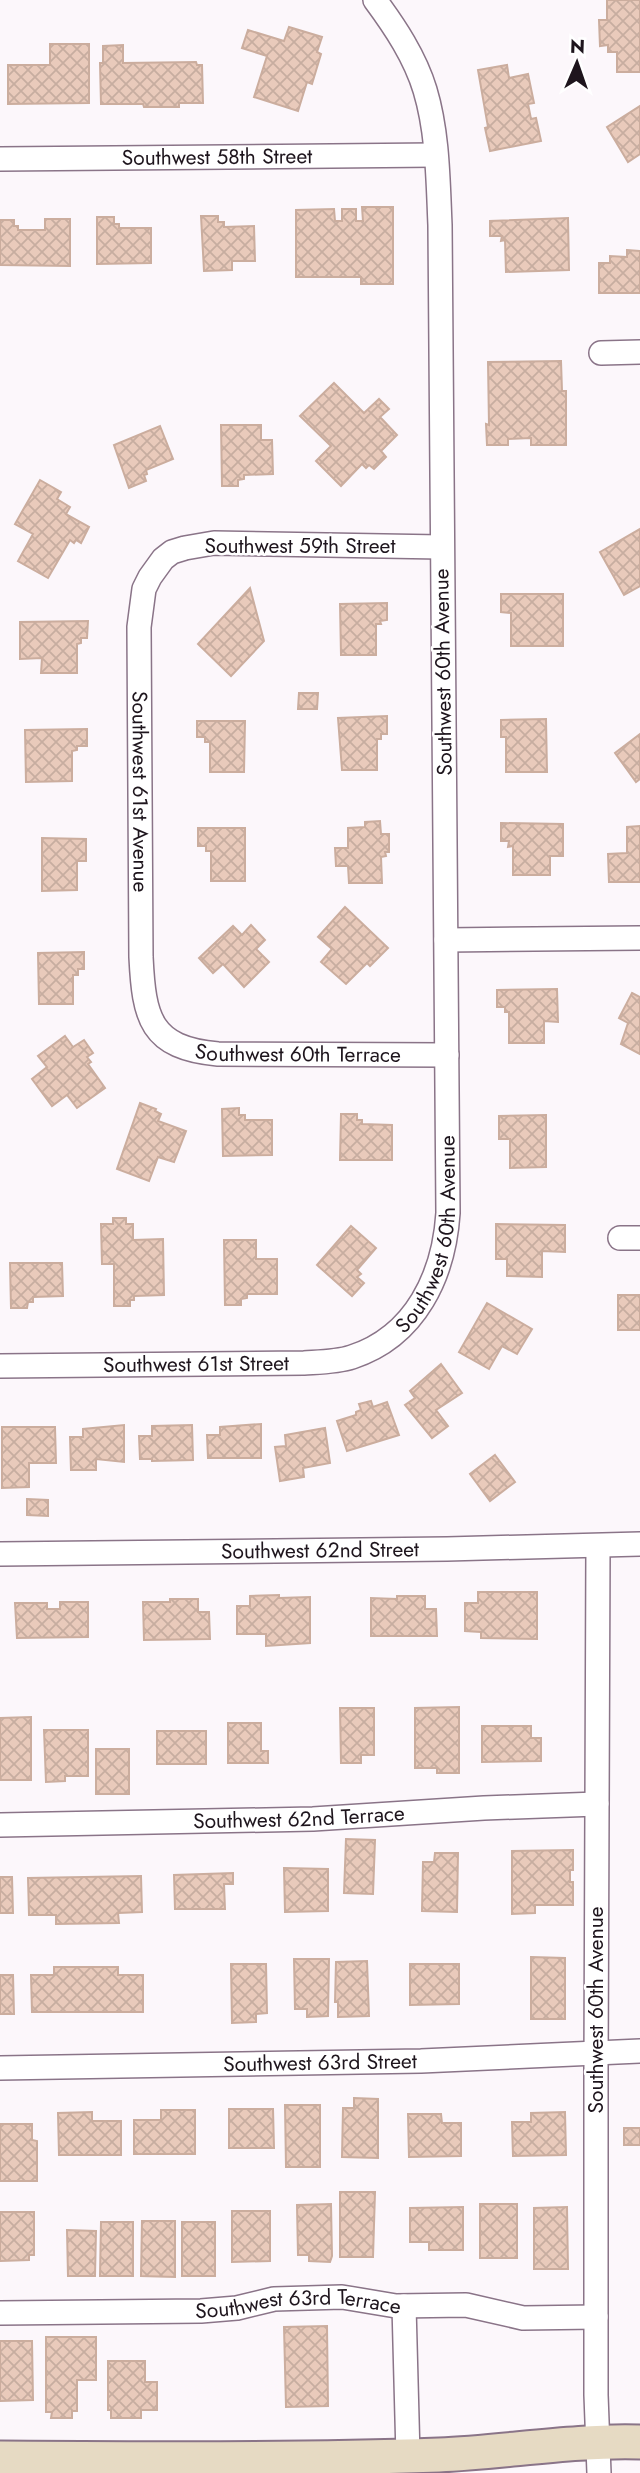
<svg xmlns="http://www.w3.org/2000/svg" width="640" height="2473" font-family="Jost,sans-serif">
<defs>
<pattern id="building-cross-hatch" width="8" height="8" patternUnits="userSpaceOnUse" patternTransform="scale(1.75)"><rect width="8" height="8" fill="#e9cabb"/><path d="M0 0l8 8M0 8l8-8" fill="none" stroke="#c7ada0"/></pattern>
</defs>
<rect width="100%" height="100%" fill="#fcf7fb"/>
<g fill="url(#building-cross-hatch)" stroke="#cbad9e" stroke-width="2">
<path d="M607 0H640V72H617V52H608V45L600 46 599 20H607Z"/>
<path d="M289 27 322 37 317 52 321 54 312 84 307 82 298 111 254 97 267 56 242 48 248 30 284 41Z"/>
<path d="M50 44H89V103L8 104V65H50Z"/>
<path d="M123 45V63L196 62 197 65H202L203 103H179V107H144L143 104H101L100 63H103V46Z"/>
<path d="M507 65 509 78 528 74 534 103 528 104 531 119 536 118 541 141 490 151 485 128 488 127 478 70Z"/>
<path d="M640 106V154L628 162 607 127Z"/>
<path d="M362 207H393V284H361V277H296V210L334 209 335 221H342V209H356V221H363Z"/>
<path d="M201 216H218V222H224V227L254 226 255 261H232V270L204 271Z"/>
<path d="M97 217H114V224H119V228H151V263L97 264Z"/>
<path d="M568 218 569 270 506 272 505 240 501 241 502 236H490V221Z"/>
<path d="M45 219H70V266L0 265V220H14V226H18V230H45Z"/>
<path d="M627 250 640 251V293H599V263H610V256L627 257Z"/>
<path d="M561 361 562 391H566V445H531V438L508 439V445H487L486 424 489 425 488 362Z"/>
<path d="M334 383 364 413 379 399 389 409 380 417 397 435 381 451 386 457 374 469 369 465 366 468 362 464 341 486 316 461 331 446 300 416Z"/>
<path d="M221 425H261V440H272L273 474 244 475V479L238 480V486H222Z"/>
<path d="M160 426 173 459 146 470 147 474 144 475 146 481 129 488 114 445Z"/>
<path d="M40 480 61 492 57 499 70 507 66 514 89 527 81 543 76 540 74 543 70 540 48 578 18 561 33 534 15 524Z"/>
<path d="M640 529V586L624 595 600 552Z"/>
<path d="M250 588 264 641 231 676 198 644Z"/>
<path d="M501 594H563V646H511V613L501 612Z"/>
<path d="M387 603V620L380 621 381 624H376V655H341L340 604Z"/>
<path d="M88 621 87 638H81V643L77 644V673H41L42 658 20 659V622Z"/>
<path d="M299 693H318L317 709H298Z"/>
<path d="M387 716V734H381V739H377V770H342L338 718Z"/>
<path d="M546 719 547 772H506V737H501V720Z"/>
<path d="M197 721H245L244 772H210V742H205V737H197Z"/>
<path d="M87 729V746H77V750L72 751V781L26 782 25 730Z"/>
<path d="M640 734V779L636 782 615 753Z"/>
<path d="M380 821 381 834H389V852H385L386 856 381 857 382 883H349L348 866H336L335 848H348V828L365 827V822Z"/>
<path d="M501 823 563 824V856H550V875H513V846L508 847 509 841H501Z"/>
<path d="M640 826V882H609L608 854 627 853V827Z"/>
<path d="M198 828H245V881H211V851H206V846H198Z"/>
<path d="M42 838 86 839V861H77V890L42 891Z"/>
<path d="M345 907 388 948 370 966 367 963 346 984 321 962 332 949 318 937Z"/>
<path d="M251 925 265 940 256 949 269 962 244 987 223 964 213 973 199 958 233 926 242 935Z"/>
<path d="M84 952V969H78V975H73V1004H39L38 953Z"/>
<path d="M557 989 558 1022 544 1021V1043H509V1012H505V1007H497V990Z"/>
<path d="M632 993 640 997V1054L621 1044 628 1023 619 1018Z"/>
<path d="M65 1036 73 1047 84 1040 93 1053 87 1057 91 1062 88 1064 105 1088 77 1108 67 1095 52 1106 32 1079 47 1067 38 1056Z"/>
<path d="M140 1103 156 1109 155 1111 161 1114 158 1121 186 1131 174 1162 158 1157 149 1181 117 1169Z"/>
<path d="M239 1108V1115H245V1120H272V1155L223 1156 222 1109Z"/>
<path d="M341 1114H357V1120H362V1124L392 1125V1160H340Z"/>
<path d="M546 1115V1167L510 1168V1139H499V1116Z"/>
<path d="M113 1218H126V1224H133V1240L163 1239 164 1295 134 1296V1300H130V1306H114V1264H102L101 1224H113Z"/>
<path d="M496 1224 565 1225V1252L542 1251V1277L507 1276V1259H496Z"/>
<path d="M351 1226 376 1248 357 1270 361 1274 357 1277 364 1283 352 1296 317 1265Z"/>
<path d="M224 1240H256V1259H277V1294H247V1298L241 1299V1305H225Z"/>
<path d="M10 1263H62L63 1296 33 1297V1302H28L27 1308H11Z"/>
<rect x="618" y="1295" width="22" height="35"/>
<path d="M487 1303 532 1329 517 1354 502 1346 489 1369 459 1352Z"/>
<path d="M441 1364 462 1393 436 1410 448 1426 432 1438 405 1405 415 1398 410 1391Z"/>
<path d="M371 1401 373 1407 387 1402 399 1435 347 1451 337 1421 356 1415V1412L361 1410 359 1404Z"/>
<path d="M261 1424V1458H208L207 1435H220V1427Z"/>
<path d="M124 1425V1462L96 1459V1470H71L70 1437H83V1429Z"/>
<path d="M192 1425 193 1460 152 1461V1459H140L139 1436H152V1426Z"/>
<path d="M2 1427H55L56 1463H29V1487L2 1488Z"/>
<path d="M325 1428 330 1463 303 1468 304 1477 280 1481 275 1447 286 1446 285 1435Z"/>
<path d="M495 1455 515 1482 490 1501 470 1474Z"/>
<path d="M27 1499 48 1500V1516L27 1515Z"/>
<path d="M478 1592H537V1639L481 1638V1632L465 1631V1603H478Z"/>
<path d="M279 1595V1598L310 1597V1643L266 1646V1634H237V1606H250V1596Z"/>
<path d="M397 1596H425V1609H436L437 1636H371V1598L397 1599Z"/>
<path d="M170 1599H198V1612H209L210 1639 144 1640 143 1602H170Z"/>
<path d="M60 1602H88V1637L17 1638 15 1603H47V1609H60Z"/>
<path d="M459 1707V1773H437V1768H415V1708Z"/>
<path d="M340 1708H374V1755H361V1763H341Z"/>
<path d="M31 1717V1780H0V1718Z"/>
<path d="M228 1723H261V1751H268V1763H228Z"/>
<path d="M482 1726H531V1738H541V1761L482 1762Z"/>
<path d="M44 1730H88V1776H65V1781L46 1782Z"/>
<rect x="157" y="1731" width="49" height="33"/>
<rect x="96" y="1749" width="33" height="45"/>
<path d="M346 1839 375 1840 373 1894 344 1893Z"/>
<path d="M573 1850V1870H570V1882H573V1905H535V1913L512 1914V1851Z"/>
<path d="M435 1853H458L457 1912 422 1911 423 1862H434Z"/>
<path d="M284 1868 328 1869V1911L285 1912Z"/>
<path d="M233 1873V1884H224L225 1909H175L174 1875Z"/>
<path d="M141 1876 142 1912 118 1913 119 1923 56 1924V1915H29L28 1878Z"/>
<path d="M0 1877H12L13 1913H0Z"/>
<path d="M531 1957 565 1958V2019H531Z"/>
<path d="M294 1959H329L328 2016 307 2017V2009H295Z"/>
<path d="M367 1961 369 2016 338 2017V2002H335L336 1962Z"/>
<path d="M231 1964H266L267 2013 256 2014V2022L232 2023Z"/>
<path d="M410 1964H459V2004L410 2005Z"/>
<path d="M54 1967H118V1975H143V2012H32L31 1975H54Z"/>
<path d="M0 1975H13L14 2014H0Z"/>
<path d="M354 2098 378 2099V2158L342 2157 343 2108H354Z"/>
<path d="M285 2105H320V2167H286Z"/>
<path d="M229 2109H273L274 2148H229Z"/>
<path d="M161 2110H195V2154H134V2120H161Z"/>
<path d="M92 2112V2121H121V2155H59L58 2113Z"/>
<path d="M565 2112 566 2155 513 2156 512 2122H531V2113Z"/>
<path d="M408 2114H441L442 2123H461V2156L409 2157Z"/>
<path d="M0 2124H32V2140L37 2141V2181H0Z"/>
<rect x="624" y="2128" width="16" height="17"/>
<path d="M340 2192H375L373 2257H340Z"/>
<path d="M331 2204 332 2256 330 2262 309 2261V2255H298L297 2205Z"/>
<rect x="480" y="2204" width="37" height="54"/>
<path d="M463 2207V2250H429V2242H410V2208Z"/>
<path d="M567 2207 568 2269H534V2208Z"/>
<path d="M232 2211H270V2261L232 2262Z"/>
<path d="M0 2212H34V2255H29V2260L0 2261Z"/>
<path d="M142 2221H175V2277L141 2276Z"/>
<path d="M101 2222H133V2276H100Z"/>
<rect x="182" y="2222" width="33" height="54"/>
<path d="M67 2230 96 2231 95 2276H68Z"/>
<path d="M327 2326 328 2406 286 2407 284 2327Z"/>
<path d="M46 2337H96V2380H77V2411H72V2418H51L52 2412H46Z"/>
<path d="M0 2341H32L33 2400 0 2401Z"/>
<path d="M108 2361H145V2382H157V2410H141V2418H111V2410H108Z"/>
</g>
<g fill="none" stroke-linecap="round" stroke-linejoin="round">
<defs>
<g id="street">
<path id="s1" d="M0 159 435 155"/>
<path d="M601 353 640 352"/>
<path id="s2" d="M441 547 214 543 185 548 172 552 163 559 150 577 144 589 139 627 141 957C144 1018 150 1048 218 1054L447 1055"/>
<path d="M446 940 640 938"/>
<path d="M620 1238H640"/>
<path id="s3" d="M0 1366 304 1363C320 1362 337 1362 352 1357 416 1336 444 1275 448 1213L440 225C438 181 438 133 425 90 415 57 395 27 375 0"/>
<path d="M598 1546 596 2068V2395L599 2473"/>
<path id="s4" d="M0 1554 447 1549 640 1544"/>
<path id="s5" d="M0 1825 313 1819 484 1808 597 1804"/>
<path id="s6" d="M0 2068 421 2061 640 2051"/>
<path d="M404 2306 408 2456"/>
<path id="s7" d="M0 2313 201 2311 237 2308 274 2299 342 2297 396 2306 466 2305 523 2318 596 2317"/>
</g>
<path id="secondary" d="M0 2458C147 2459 293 2460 439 2455 507 2452 573 2440 640 2442"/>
</defs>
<use href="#street" stroke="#8a7488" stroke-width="26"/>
<use href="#secondary" stroke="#8a7488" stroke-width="37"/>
<use href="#street" stroke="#fff" stroke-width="23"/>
<use href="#secondary" stroke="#e6dac3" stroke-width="33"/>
</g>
<g text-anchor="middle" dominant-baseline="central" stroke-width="5" stroke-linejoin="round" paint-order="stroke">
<g font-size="21" fill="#1e151d" stroke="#fff">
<text stroke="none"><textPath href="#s1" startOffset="217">Southwest 58th Street</textPath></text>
<text x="300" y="546">Southwest 59th Street</text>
<text transform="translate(443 672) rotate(-91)">Southwest 60th Avenue</text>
<text stroke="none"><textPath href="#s2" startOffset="520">Southwest 61st Avenue</textPath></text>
<text stroke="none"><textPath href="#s2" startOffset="908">Southwest 60th Terrace</textPath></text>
<text stroke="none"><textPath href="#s3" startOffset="511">Southwest 60th Avenue</textPath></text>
<text stroke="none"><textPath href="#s3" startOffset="196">Southwest 61st Street</textPath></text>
<text stroke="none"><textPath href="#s4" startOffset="320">Southwest 62nd Street</textPath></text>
<text stroke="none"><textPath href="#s5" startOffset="299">Southwest 62nd Terrace</textPath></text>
<text transform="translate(596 2010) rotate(-90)">Southwest 60th Avenue</text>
<text stroke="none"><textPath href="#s6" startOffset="320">Southwest 63rd Street</textPath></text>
<text stroke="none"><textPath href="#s7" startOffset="299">Southwest 63rd Terrace</textPath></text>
</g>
</g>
<g transform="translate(577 63) rotate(2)" stroke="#ffffff" stroke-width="5" paint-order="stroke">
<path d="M0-5L12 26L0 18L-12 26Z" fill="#1e151d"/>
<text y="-10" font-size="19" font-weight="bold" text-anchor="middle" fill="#1e151d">N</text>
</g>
</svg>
